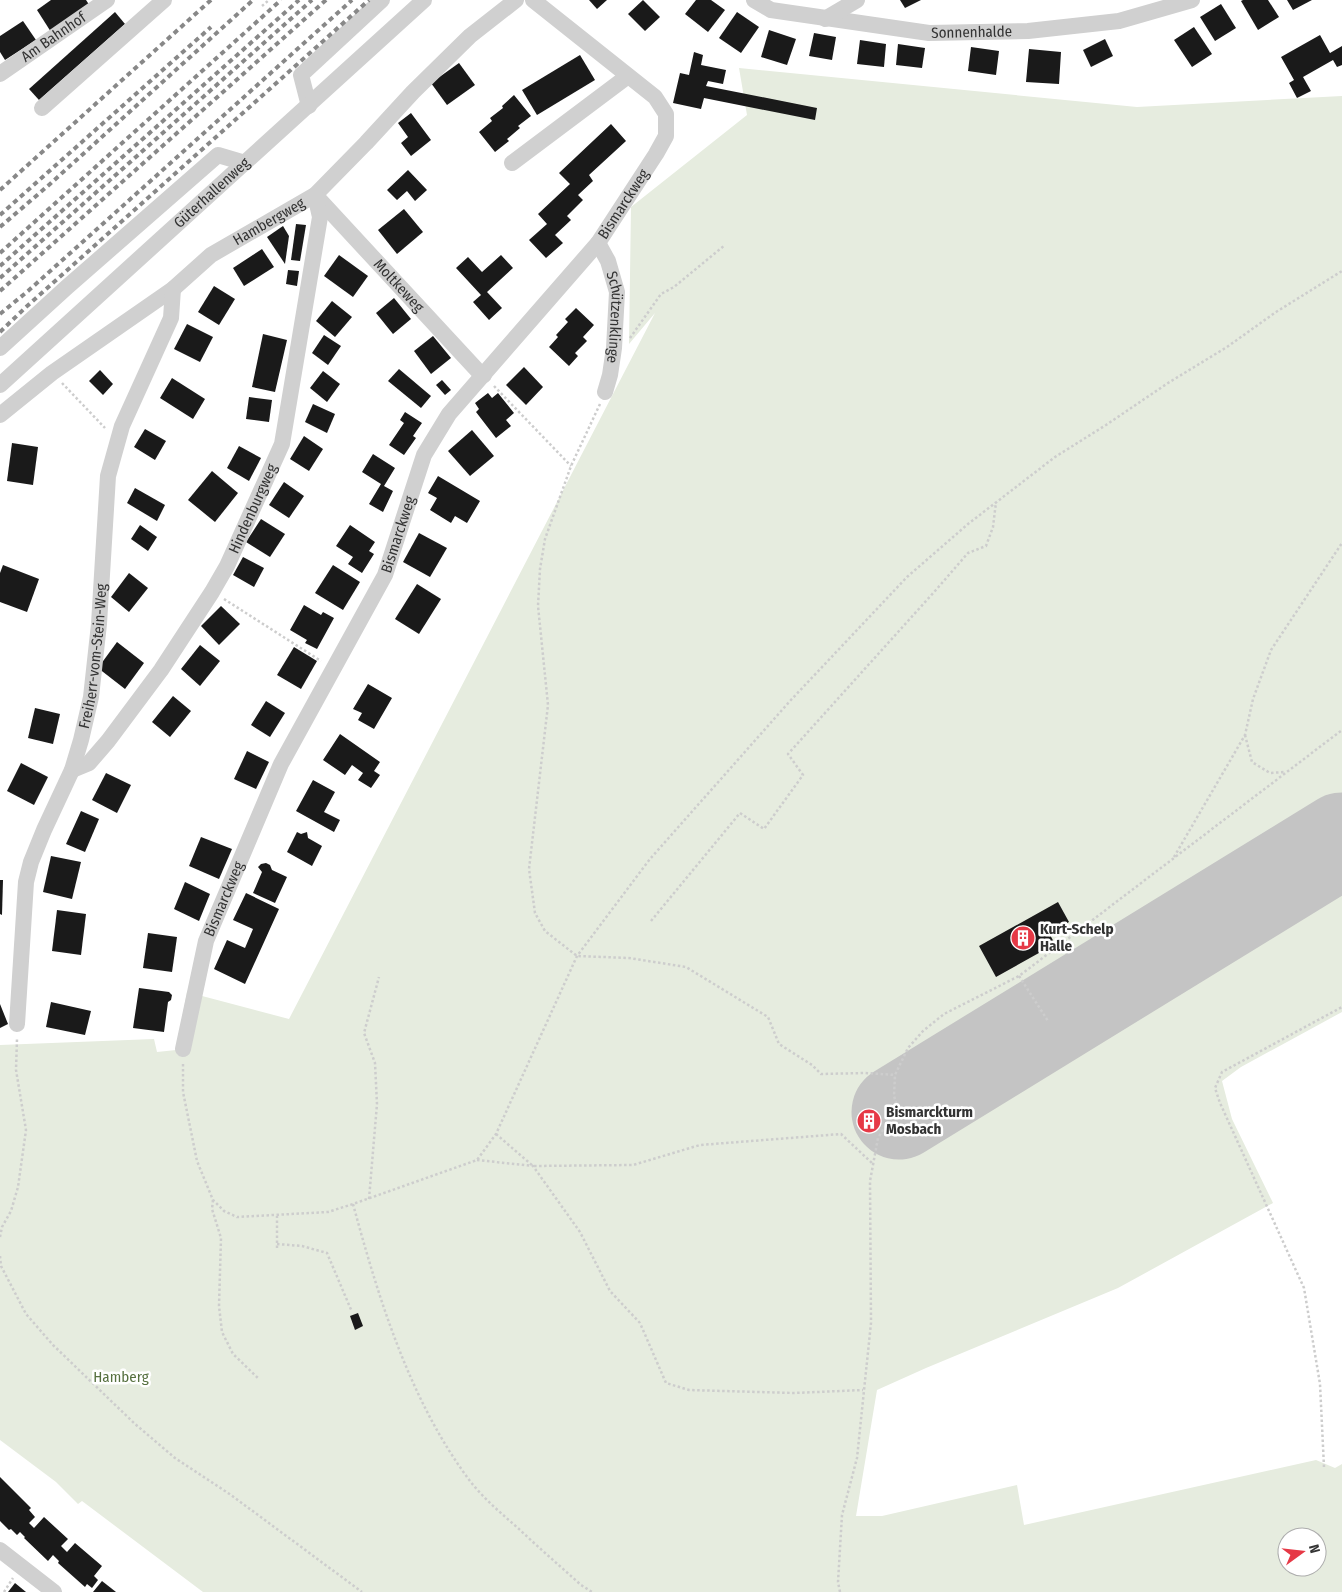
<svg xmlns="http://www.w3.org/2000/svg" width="1342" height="1592" font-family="'Fira Sans Condensed',sans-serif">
<rect width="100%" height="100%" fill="#fff"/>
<path fill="#e6ecdf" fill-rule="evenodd" d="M739 68 1137 107 1342 96V1012L1241 1067 1222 1081 1232 1119 1273 1203 1118 1288 926 1368 877 1390 856 1516H882L1017 1485 1024 1525 1316 1460 1335 1468 1342 1464V1592H203L82 1501 78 1504 56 1482 0 1440V1045L154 1039 157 1052 176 1050 187 992 289 1019 655 313 629 344 631 207 747 115ZM1287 1537H1317V1567H1287Z"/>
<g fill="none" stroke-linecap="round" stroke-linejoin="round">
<path stroke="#c4c4c4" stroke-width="95" d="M899 1112 1342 840"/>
</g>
<g fill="#1a1a1a">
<path d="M51 0H86L90 6 51 32 37 10Z"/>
<path d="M589 0H607L597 9Z"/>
<path d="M643 0 660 17 645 31 628 14Z"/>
<path d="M696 0H711L725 10 708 32 685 14Z"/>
<path d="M900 0H921L905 8Z"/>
<path d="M1243 0H1268L1279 17 1258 30 1241 1Z"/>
<path d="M1287 0H1312L1293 10Z"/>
<path d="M1221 4 1236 28 1215 41 1200 17Z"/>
<path d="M115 12 125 24 39 100 29 89Z"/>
<path d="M737 12 759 27 741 53 719 38Z"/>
<path d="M23 21 36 40 5 60 0 52V36Z"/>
<path d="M1194 27 1212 54 1192 67 1174 40Z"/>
<path d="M769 30 796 39 787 65 761 57Z"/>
<path d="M814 33 836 37 832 60 809 56Z"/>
<path d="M1320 35 1330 53 1342 46V65L1337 67 1333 60 1303 77 1311 91 1297 98 1289 83 1294 80 1281 57Z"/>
<path d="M1105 39 1113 56 1091 67 1083 50Z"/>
<path d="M860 40 886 44 884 67 857 64Z"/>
<path d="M898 44 925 48 922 68 896 65Z"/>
<path d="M971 47 999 51 996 75 968 71Z"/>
<path d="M1029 49 1061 52 1059 84 1026 82Z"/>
<path d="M694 52 703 55 701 65 726 70 723 84 708 81 706 86 817 108 815 120 704 98 701 109 673 103 680 73 689 75Z"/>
<path d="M580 55 595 80 537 115 522 90Z"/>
<path d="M459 63 475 85 447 105 431 83Z"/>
<path d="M514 95 531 116 518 126 520 128 507 139 509 141 495 152 479 132 492 121 490 118 503 108 502 106Z"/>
<path d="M411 113 431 140 411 156 401 143 408 137 398 123Z"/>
<path d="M611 124 626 141 589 175 593 181 578 195 583 200 567 216 571 220 555 235 563 243 546 258 529 240 547 224 538 214 570 184 559 173Z"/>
<path d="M408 170 427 190 415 201 407 191 397 200 387 190Z"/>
<path d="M404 209 423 232 397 254 378 230Z"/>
<path d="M296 224 306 225 300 261 291 260Z"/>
<path d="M283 226 289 236 285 264 267 237Z"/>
<path d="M262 249 274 267 244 286 233 268Z"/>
<path d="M339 255 368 276 353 297 324 276Z"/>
<path d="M501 255 513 268 487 292 502 308 489 320 473 302 481 295 456 268 468 257 482 272Z"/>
<path d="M288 270 299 271 297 286 286 284Z"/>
<path d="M214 286 235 299 219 325 198 312Z"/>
<path d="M394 298 411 319 393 334 376 313Z"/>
<path d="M332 301 352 317 335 337 316 321Z"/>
<path d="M576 308 594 325 583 337 587 341 575 353 578 356 569 366 549 347 558 337 556 335 568 322 565 319Z"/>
<path d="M187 324 213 337 200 362 174 349Z"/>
<path d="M263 334 287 340 275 392 252 387Z"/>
<path d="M324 335 341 346 328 365 312 353Z"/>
<path d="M433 336 451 358 431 374 414 351Z"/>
<path d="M524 367 543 387 526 405 506 385Z"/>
<path d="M399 369 431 396 421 408 388 381Z"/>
<path d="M100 370 113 384 103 395 89 381Z"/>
<path d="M323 371 340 384 327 402 310 388Z"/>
<path d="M172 378 205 399 193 419 160 398Z"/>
<path d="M442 380 451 390 445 395 436 385Z"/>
<path d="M488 393 492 398 498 393 514 413 506 420 511 426 496 438 476 412 479 409 475 403Z"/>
<path d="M249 397 272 400 269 422 246 419Z"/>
<path d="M313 404 335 414 327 433 305 422Z"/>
<path d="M405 412 422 423 413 436 416 438 404 455 389 445 404 423 400 420Z"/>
<path d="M145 429 166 441 155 460 134 447Z"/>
<path d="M472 430 494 456 470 476 448 451Z"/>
<path d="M304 436 323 449 309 471 290 459Z"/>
<path d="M12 443 38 447 33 485 7 481Z"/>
<path d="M239 446 261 458 249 481 227 468Z"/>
<path d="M373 454 395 468 384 486 393 491 383 512 369 504 381 484 362 472Z"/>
<path d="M212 471 238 493 215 522 188 500Z"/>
<path d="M438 476 480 501 467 523 455 516 451 523 430 510 437 498 428 493Z"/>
<path d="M284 482 304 496 289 518 269 505Z"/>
<path d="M135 488 165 505 157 521 127 503Z"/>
<path d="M261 519 285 534 270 557 246 542Z"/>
<path d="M140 525 157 537 148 551 131 539Z"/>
<path d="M350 525 375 542 369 551 374 554 362 573 348 564 353 557 336 546Z"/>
<path d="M419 533 447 548 430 577 403 562Z"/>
<path d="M243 557 264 568 254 587 233 575Z"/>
<path d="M3 565 39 579 27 612 0 602V573Z"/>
<path d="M333 565 360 582 343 610 315 593Z"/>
<path d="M129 573 148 588 129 612 111 597Z"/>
<path d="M417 584 441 599 419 634 395 619Z"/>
<path d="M304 605 321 615 323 612 334 618 317 649 305 643 307 640 290 630Z"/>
<path d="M221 606 240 624 219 645 201 626Z"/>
<path d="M117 642 144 663 125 689 98 668Z"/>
<path d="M200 645 220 661 200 686 181 669Z"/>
<path d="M294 647 317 661 301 689 277 675Z"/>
<path d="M368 684 392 698 374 729 358 720 362 713 353 709Z"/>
<path d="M173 696 191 711 170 737 152 722Z"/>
<path d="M266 701 285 713 270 737 251 725Z"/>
<path d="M35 708 60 714 53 744 28 738Z"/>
<path d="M340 734 380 762 374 771 380 775 371 788 358 780 363 773 352 765 345 775 323 760Z"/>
<path d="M247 751 269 762 256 789 234 779Z"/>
<path d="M21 763 48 777 34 805 7 791Z"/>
<path d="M106 773 131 785 117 813 92 800Z"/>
<path d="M313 780 335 792 324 812 340 820 334 832 296 811Z"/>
<path d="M81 811 99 819 85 852 66 844Z"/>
<path d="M297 832 301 834 307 832 308 838 322 846 312 866 287 852Z"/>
<path d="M201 837 232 849 219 879 189 866Z"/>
<path d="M51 856 81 862 72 899 43 892Z"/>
<path d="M266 863 270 865 272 870 287 877 275 903 253 893 262 872 258 867 261 864Z"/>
<path d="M0 880H3L2 915 0 914Z"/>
<path d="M185 882 210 894 199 921 174 909Z"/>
<path d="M246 893 279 909 245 984 214 969 227 940 245 948 253 929 233 920Z"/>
<path d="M1058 902 1069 922 1049 933 1055 944 996 977 979 946Z"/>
<path d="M57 910 86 914 81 955 52 951Z"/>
<path d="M148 933 177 937 172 972 143 968Z"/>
<path d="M139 988 169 992 172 995 171 1000 168 1002 164 1032 133 1028Z"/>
<path d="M51 1002 91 1011 85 1035 46 1027Z"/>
<path d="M0 1004 8 1024 0 1028Z"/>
<path d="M871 1116 874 1122 868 1125 865 1119Z"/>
<path d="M358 1313 363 1326 355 1330 350 1316Z"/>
<path d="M0 1477 31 1508 29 1510 35 1517 29 1523 34 1528 44 1517 68 1539 61 1546 67 1552 75 1543 102 1566 94 1576 98 1580 92 1588 87 1584 85 1587 58 1563 59 1561 53 1555 48 1561 24 1538 25 1537 20 1532 17 1535 11 1529 9 1530 0 1521Z"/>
<path d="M102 1581 116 1592H93Z"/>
<path d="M15 1583 26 1592H8Z"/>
</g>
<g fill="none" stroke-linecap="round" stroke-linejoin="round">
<g stroke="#cdcdcd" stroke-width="2.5" stroke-dasharray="2.5 2.5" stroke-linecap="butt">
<path d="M262 6 269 0"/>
<path d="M630 338 661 294 674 287 725 245"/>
<path d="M62 383 105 428"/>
<path d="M494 386 571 466"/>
<path d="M600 404 571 466 545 539 540 569 538 606 548 705 529 869 535 913 545 931 577 956 629 958 686 967 768 1017 779 1044 812 1065 821 1074 865 1073 895 1075"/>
<path d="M224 599 321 661"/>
<path d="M1245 735 1252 762 1270 773 1285 772"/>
<path d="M1174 857 1245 735 1253 699 1271 650 1342 543"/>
<path d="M651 921 740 813 764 829 803 775 788 754 935 591 968 553 986 546 993 527 996 502"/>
<path d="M1019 976 1048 1021"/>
<path d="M183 1064V1092L197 1161 213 1200 224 1211 237 1217 328 1212 353 1204 477 1160 496 1134 577 956 650 859 790 701 907 577 968 524 1055 457 1106 425 1168 383 1227 347 1276 312 1342 271"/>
<path d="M496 1134 533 1166 633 1165 700 1145 841 1134 873 1164"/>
<path d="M477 1160 533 1166 580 1232 610 1291 640 1323 666 1383 689 1390 794 1393 863 1390"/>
<path d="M369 1199 377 1104 375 1063 364 1033 379 977"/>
<path d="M213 1200 212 1209 221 1238 219 1306 222 1332 233 1354 259 1379"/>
<path d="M353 1204C379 1300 410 1401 470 1481 484 1499 502 1514 519 1529 539 1548 560 1566 581 1585L592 1592"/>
<path d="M0 1237 2 1227 11 1211 18 1187 26 1130 16 1070 17 1039"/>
<path d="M277 1244 302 1246 327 1253 352 1312"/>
<path d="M277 1248V1216"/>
<path d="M0 1256 1 1266 26 1314 53 1345 135 1424 175 1458 231 1495 362 1592"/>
<path d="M1324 1467 1320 1384 1304 1288 1220 1103 1215 1088 1222 1072 1342 1007"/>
<path d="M4 1592 13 1578"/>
<path d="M840 1592 838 1582 842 1515 857 1458 871 1323 870 1181 878 1138 888 1122 899 1112 894 1096 895 1075 908 1048 923 1031 944 1014 1019 976 1342 730"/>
</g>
<g stroke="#d0d0d0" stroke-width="16">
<path id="s1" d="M754 0 771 10 929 33 1028 31 1119 21 1192 0"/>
<path d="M825 19 857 0"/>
<path id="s2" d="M0 74 107 0"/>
<path d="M309 106 301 75 382 0"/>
<path d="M42 108 164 0"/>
<path d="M512 163 628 76"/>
<path id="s3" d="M316 196 477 370 484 375"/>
<path id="s4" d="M598 243 608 261 617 292 614 348 610 375 605 392"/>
<path d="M0 348 67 287 218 155 245 163"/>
<path id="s5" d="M0 385 424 0"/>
<path id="s6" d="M0 415 52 373 173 289 211 255 315 195 366 143 413 92 470 36 516 0"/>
<path id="s7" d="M72 770 89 763 108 741 161 670 212 592 227 566 282 444 320 217 315 195"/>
<path id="s8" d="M17 1024 26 882 31 862 44 830 72 770 81 740 91 697 99 624 108 476 122 426 171 318 173 289"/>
<path id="s9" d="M183 1049 206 941 281 764 385 575 424 455 449 414 598 243 656 154 666 136V114L655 97 533 0"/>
<path d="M0 1550 54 1592"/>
</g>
<g stroke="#888" stroke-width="4" stroke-dasharray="5 4" stroke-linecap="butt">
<path d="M0 190 211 0"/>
<path d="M0 215 211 27"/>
<path d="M0 227 50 184 253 0"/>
<path d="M0 253 281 0"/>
<path d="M0 266 299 0"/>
<path d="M0 278 312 0"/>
<path d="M0 291 326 0"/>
<path d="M0 314 28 291 352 0"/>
<path d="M0 332 25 308 369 0"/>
</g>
</g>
<defs>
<symbol id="building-disc" viewBox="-11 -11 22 22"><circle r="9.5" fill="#e63946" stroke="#fff"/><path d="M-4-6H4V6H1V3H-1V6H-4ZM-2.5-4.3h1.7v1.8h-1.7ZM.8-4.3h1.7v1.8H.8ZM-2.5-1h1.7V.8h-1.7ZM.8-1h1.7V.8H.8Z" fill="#fff"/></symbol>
</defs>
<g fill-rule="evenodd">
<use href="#building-disc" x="1009" y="924" width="28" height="28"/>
<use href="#building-disc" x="855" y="1107" width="28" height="28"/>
</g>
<g text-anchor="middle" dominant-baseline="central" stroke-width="5" stroke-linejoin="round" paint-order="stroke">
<g font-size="15" fill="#333" stroke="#fff">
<text stroke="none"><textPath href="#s1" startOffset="222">Sonnenhalde</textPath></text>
<text stroke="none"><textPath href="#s2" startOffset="65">Am Bahnhof</textPath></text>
<text stroke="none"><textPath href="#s5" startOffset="286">Güterhallenweg</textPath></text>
<text stroke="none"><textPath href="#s9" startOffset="966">Bismarckweg</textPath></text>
<text stroke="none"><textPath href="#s6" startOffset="332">Hambergweg</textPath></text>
<text stroke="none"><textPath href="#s3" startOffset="122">Moltkeweg</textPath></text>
<text stroke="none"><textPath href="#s4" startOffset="78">Schützenklinge</textPath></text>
<text stroke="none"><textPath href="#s7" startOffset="322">Hindenburgweg</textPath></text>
<text stroke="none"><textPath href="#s9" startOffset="561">Bismarckweg</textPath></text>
<text stroke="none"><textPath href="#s8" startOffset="380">Freiherr-vom-Stein-Weg</textPath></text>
<text stroke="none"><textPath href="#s9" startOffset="156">Bismarckweg</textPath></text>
</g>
<g font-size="15" font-weight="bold" fill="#333" stroke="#fff" text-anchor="start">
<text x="1040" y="929">Kurt-Schelp<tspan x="1040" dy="17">Halle</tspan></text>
<text x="886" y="1112">Bismarckturm<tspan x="886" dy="17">Mosbach</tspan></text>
</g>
<g font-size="15" fill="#56703f" stroke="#fff">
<text x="121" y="1377">Hamberg</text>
</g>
</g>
<g transform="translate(1302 1552) rotate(75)"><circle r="24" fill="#ffffff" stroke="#adadad"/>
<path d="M0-4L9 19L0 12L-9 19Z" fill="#e63946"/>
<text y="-8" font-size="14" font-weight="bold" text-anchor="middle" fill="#333333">N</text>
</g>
</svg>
